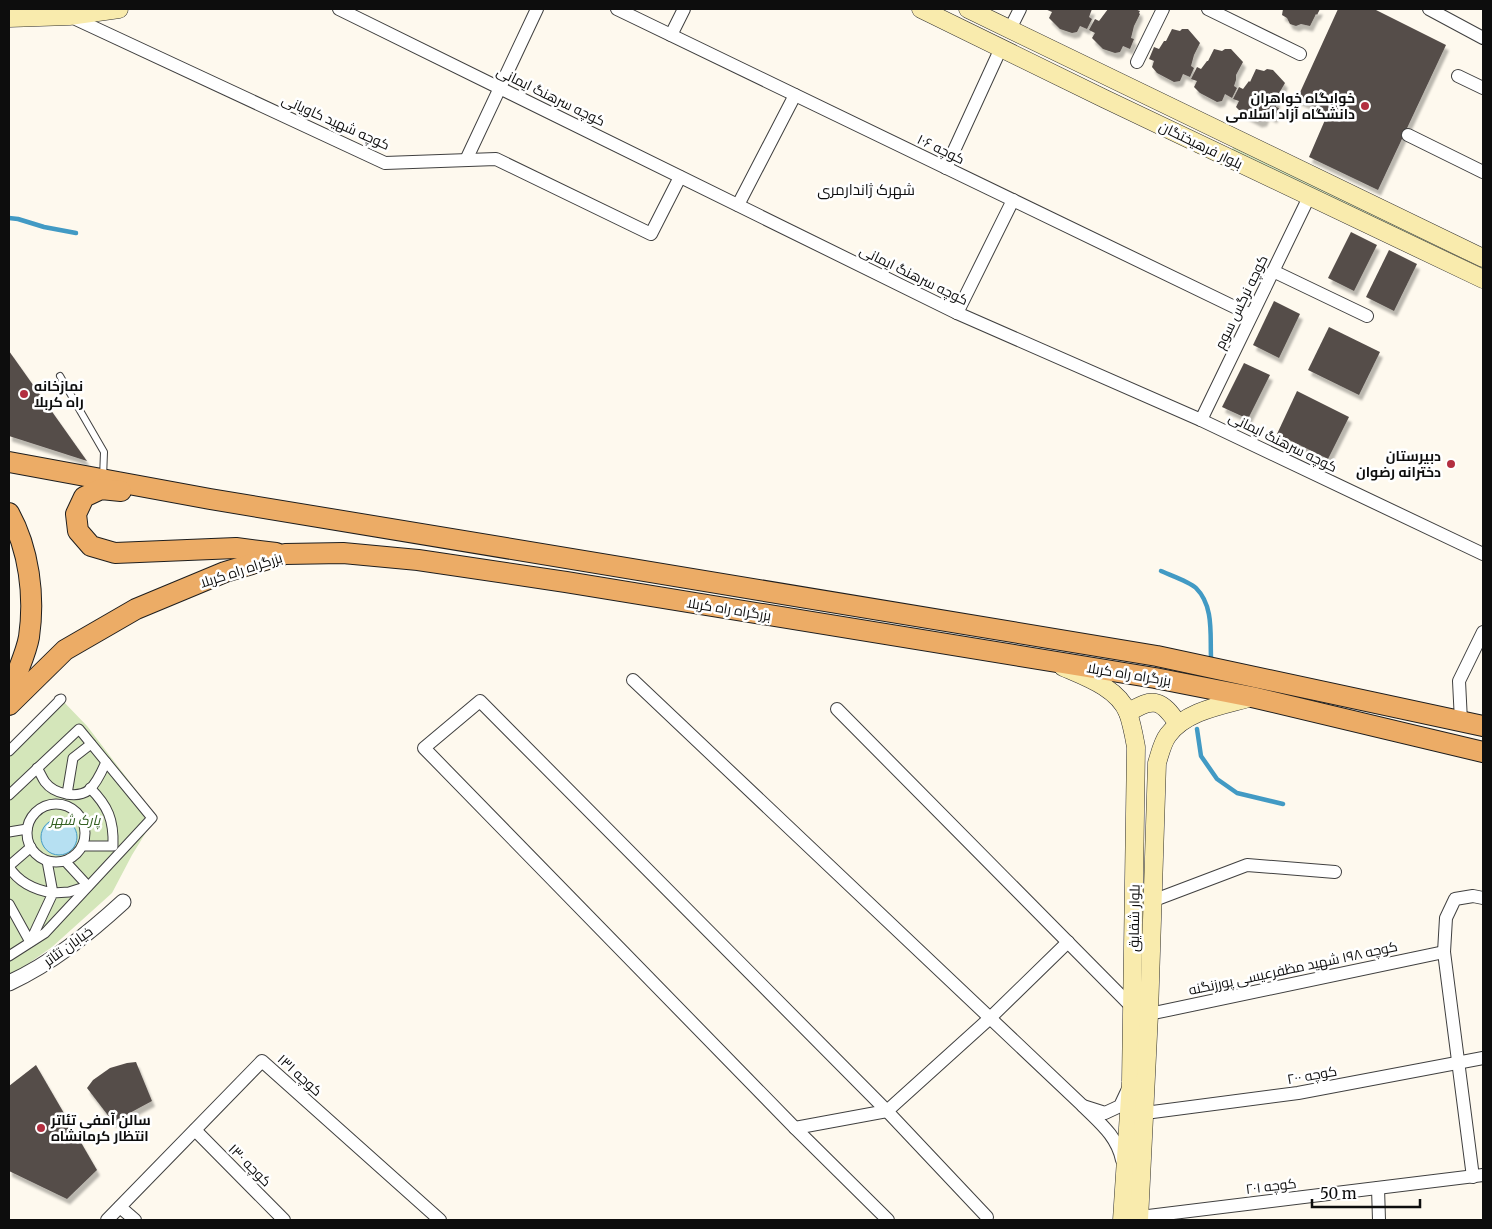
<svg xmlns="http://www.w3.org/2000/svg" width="1492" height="1229" font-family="Merriweather,Cairo,serif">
<defs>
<filter id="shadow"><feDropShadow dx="3" dy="5.5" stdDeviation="1" flood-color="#0004"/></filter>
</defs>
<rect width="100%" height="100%" fill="#fef9ee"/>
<g fill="#d4e6ba">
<path d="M1235 147 1483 267V272L1230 150Z"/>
<path d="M61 699 87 726 156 816 132 855 112 893 52 947 9 977V755Z"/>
</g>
<circle fill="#b6e0f2" stroke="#429ac4" cx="59" cy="837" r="18"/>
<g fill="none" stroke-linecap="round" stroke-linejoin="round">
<g stroke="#429ac4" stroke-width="4.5">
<path d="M9 218 18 219 44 227 76 233"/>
<path d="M1161 571C1170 575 1190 582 1196 588 1214 606 1210 634 1211 657"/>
<path d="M1197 729 1201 756 1217 779 1237 793 1283 804"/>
</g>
</g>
<g fill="#554d4a" filter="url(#shadow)">
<path d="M1045 9H1092L1089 17 1092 19 1087 29 1080 26 1077 32 1072 33 1060 29 1049 18 1052 12Z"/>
<path d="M1108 9H1135L1140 11 1139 13 1140 14 1134 26 1131 38 1134 39 1130 49 1123 46 1120 52 1115 53 1103 49 1092 38 1095 33 1089 30 1095 19 1099 21Z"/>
<path d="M1283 9H1320L1317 15 1316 14 1310 26 1301 24 1296 26 1290 24 1287 18 1282 15Z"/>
<path d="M1338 9H1374L1446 45 1378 190 1309 157 1328 113 1297 99Z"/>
<path d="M1172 29 1180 31 1182 29H1188L1200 43 1194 55 1191 66 1194 68 1190 77 1183 74 1180 81 1174 82 1157 73 1152 67 1154 61 1149 59 1154 47 1159 49 1164 41H1166Z"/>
<path d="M1214 49 1222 51 1225 49H1231L1243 62 1236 75V80L1234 86 1237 88 1232 98 1225 94 1222 101 1217 102 1200 93 1194 87 1197 81 1191 79 1197 67 1201 69 1207 61H1208Z"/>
<path d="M1256 69 1264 71 1267 69 1273 70 1285 83 1278 95 1276 107 1279 108 1274 118 1267 114 1264 121 1259 122 1242 113 1236 107 1239 101 1233 99 1239 87 1243 89 1249 81 1250 82Z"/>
<path d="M1351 232 1377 245 1354 291 1328 278Z"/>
<path d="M1389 250 1417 264 1394 311 1366 297Z"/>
<path d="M1274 301 1300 314 1279 358 1253 345Z"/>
<path d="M1329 327 1380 352 1359 395 1308 370Z"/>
<path d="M9 351 87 461 9 436Z"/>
<path d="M1244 363 1270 375 1248 419 1222 407Z"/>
<path d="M1297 391 1349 417 1328 459 1277 434Z"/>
<path d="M136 1062 152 1101 113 1122 87 1088 93 1080 110 1068 127 1063Z"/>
<path d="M36 1065 97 1170 67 1199 9 1171V1086Z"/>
</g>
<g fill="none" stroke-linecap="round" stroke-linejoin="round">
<defs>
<path id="service" d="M60 376 104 452 103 478"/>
<g id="pedestrian">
<path d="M9 751 61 699 59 700"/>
<path d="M37 768C40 772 42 778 45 782 54 794 77 799 89 790 97 783 102 771 106 762"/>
<path d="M67 794 73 758 91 744"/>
<path d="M9 795 79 729 152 818 45 933 9 956"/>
<circle cx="56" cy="833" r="29"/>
<path d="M9 832 27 829"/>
<path d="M83 846H113C114 820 108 806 90 788"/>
<path d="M9 866 31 847"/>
<path d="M9 867C19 883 35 890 53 893L47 861"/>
<path d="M9 904 30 942 53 893 69 892 88 886 65 861"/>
</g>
<g id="minor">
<path d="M339 9 957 313 1201 420 1483 554"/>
<path d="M617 9 1251 315"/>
<path d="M1208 9 1300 54"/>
<path d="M1429 9 1483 38"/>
<path d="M67 15 385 163 496 159 651 234 680 177"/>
<path d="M1010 29 1020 9"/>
<path d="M671 35 684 9"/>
<path d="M1137 62 1163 9"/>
<path d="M1458 76 1483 88"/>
<path d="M1408 135 1483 172"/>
<path d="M466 160 537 9"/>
<path d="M946 168 1001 48"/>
<path d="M738 205 795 95"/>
<path d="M1273 271 1367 316"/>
<path d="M957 313 1013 200"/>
<path d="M1201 420 1309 197"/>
<path d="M633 680 1083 1106"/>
<path d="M837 709 1132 1007"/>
<path d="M1461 721 1459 681 1483 632"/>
<path d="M1152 901 1247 865 1335 872"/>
<path d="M1149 1014 1444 952"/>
<path d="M1145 1113 1298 1093 1483 1058"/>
<path d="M795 1128 887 1111 990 1018 1068 942"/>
<path d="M195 1130 284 1220"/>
<path d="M1122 1160C1117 1136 1100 1123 1083 1106L1105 1113 1120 1106 1128 1089"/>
<path d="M1473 1177 1444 952 1446 918 1455 899 1473 896 1483 898"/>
<path d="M1378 1188 1379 1220"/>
<path d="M120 1207 135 1220"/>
<path d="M1132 1218 1483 1175"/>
<path d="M107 1220 262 1061 440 1220"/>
<path d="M888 1220 795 1128 424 748 480 701 887 1111 987 1217"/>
</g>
<path id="tertiary" d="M9 983C52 963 88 934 123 902"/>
<g id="secondary">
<path d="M921 9 1105 99 1483 279"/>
<path d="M968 9 1483 258"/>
<path d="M9 18 69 16 119 9"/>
<path d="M1063 667C1086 677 1118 688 1128 713 1132 724 1134 736 1136 747L1131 1082 1122 1220"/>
<path d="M1128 713C1153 696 1162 700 1178 724"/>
<path d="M1139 1220 1149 1014 1157 763C1160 754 1162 743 1168 735 1186 710 1225 705 1252 697"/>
</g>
<g id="trunk">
<path d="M9 462 210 499 1157 656 1483 726"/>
<path d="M121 491 101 489 84 497 76 514 78 531 91 546 115 553 236 548 276 553"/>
<path d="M9 513C29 549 35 596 29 637 26 654 17 671 12 688L9 692"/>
<path d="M9 705 65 650 136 609 225 572 285 554 343 553 418 560 566 582 1155 678 1252 697 1483 752"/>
</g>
</defs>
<use href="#service" stroke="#404040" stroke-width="8"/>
<use href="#pedestrian" stroke="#404040" stroke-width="11"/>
<use href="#minor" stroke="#404040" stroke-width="14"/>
<use href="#tertiary" stroke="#404040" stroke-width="17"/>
<use href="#secondary" stroke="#2f2f2f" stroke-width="19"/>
<use href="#trunk" stroke="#1e1e1e" stroke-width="22"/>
<use href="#service" stroke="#fff" stroke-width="6"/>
<use href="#pedestrian" stroke="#fff" stroke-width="9"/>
<use href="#minor" stroke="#fff" stroke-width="12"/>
<use href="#tertiary" stroke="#fff" stroke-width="15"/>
<use href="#secondary" stroke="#f9ebad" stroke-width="18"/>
<use href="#trunk" stroke="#ecac66" stroke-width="20"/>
</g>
<g fill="#b32e3f" stroke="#fff" stroke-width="2">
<circle cx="1365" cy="106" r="5"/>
<circle cx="24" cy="394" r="5"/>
<circle cx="1451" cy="464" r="5"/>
<circle cx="41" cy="1128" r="5"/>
</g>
<g text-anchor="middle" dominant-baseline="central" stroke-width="5" stroke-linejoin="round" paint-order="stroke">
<g font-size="14" fill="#0d0d0d" stroke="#fff">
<text transform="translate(551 96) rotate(26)">کوچه سرهنگ ایمانی</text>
<text transform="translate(336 122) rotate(24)">کوچه شهید کاویانی</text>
<text transform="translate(1201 145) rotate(26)">بلوار فرهیختگان</text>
<text transform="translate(941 149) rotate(26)">کوچه ۱۰۶</text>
<text transform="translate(914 275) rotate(26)">کوچه سرهنگ ایمانی</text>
<text transform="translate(1241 302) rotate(-64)">کوچه نرگس سوم</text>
<text transform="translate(1283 442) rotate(26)">کوچه سرهنگ ایمانی</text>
<text transform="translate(241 570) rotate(-18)">بزرگراه راه کربلا</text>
<text transform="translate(729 609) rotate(9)">بزرگراه راه کربلا</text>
<text transform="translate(1129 674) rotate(9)">بزرگراه راه کربلا</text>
<text transform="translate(1134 918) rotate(-89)">بلوار شقایق</text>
<text transform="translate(68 946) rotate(-36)">خیابان تئاتر</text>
<text transform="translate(1293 968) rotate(-12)">کوچه ۱۹۸ شهید مظفرعیسی پورزنگنه</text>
<text transform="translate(300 1075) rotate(42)">کوچه ۱۳۱</text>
<text transform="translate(1312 1075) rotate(-10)">کوچه ۲۰۰</text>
<text transform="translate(250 1165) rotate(45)">کوچه ۱۳۰</text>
<text transform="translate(1271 1186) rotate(-7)">کوچه ۲۰۱</text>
</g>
<g font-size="14" font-weight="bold" fill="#0d0d0d" stroke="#fff" text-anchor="end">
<text x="1355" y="98">خوابگاه خواهران<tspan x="1355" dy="16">دانشگاه آزاد اسلامی</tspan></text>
<text x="34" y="386" text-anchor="start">نمازخانه<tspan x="34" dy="16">راه کربلا</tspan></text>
<text x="1441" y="456">دبیرستان<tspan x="1441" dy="16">دخترانه رضوان</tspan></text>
<text x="51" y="1120" text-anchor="start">سالن آمفی تئاتر<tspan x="51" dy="16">انتظار کرمانشاه</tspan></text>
</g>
<g font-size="14" font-style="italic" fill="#346022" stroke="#fff">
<text x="75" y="820">پارک شهر</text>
</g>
<g font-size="15" fill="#0d0d0d" stroke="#fff">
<text x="866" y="189">شهرک ژاندارمری</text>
</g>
</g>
<rect width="1492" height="1229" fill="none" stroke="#0d0d0d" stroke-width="20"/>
<path d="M1312 1199v8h108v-8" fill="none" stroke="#0d0d0d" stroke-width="2.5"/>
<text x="1320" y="1199" font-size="15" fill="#0d0d0d" stroke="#ffffff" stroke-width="4" paint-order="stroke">50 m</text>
</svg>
